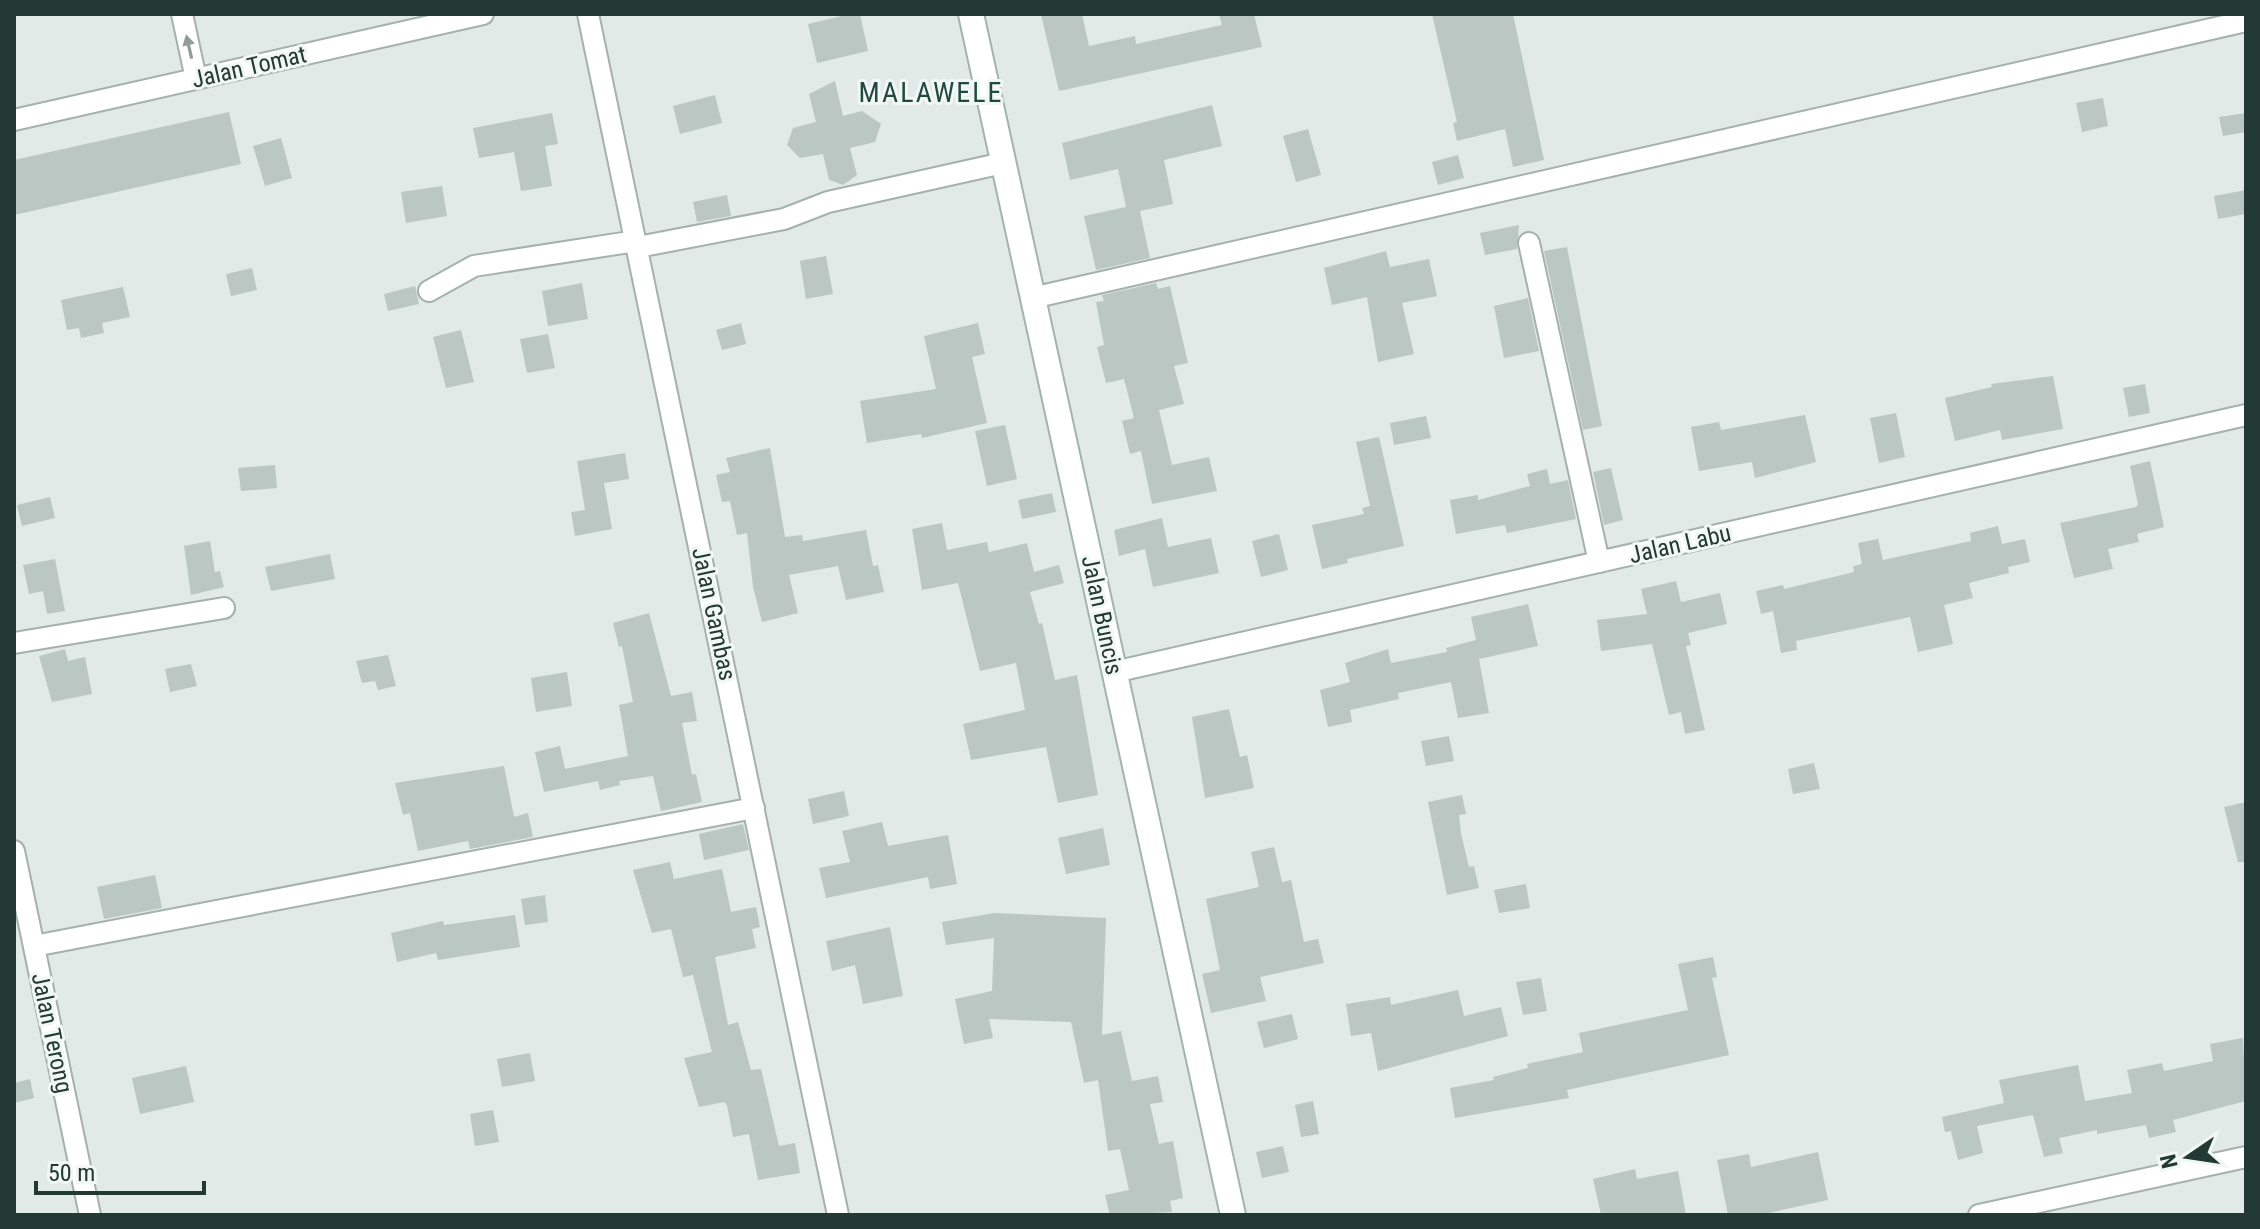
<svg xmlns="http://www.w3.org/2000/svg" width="2260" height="1229" font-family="'Roboto Condensed',sans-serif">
<rect width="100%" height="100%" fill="#e1eae6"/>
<g fill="#bac7c2">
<path d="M850 14H860L868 51 817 63 808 24Z"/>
<path d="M1041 14H1082L1089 46 1135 36 1136 44 1222 25 1219 14H1254L1262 47 1059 91Z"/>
<path d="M1432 14H1513L1544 160 1513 167 1505 129 1457 141 1453 123 1457 122Z"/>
<path d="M835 81 843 116 862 111 881 124 875 142 850 148 857 175 843 185 829 180 823 154 800 158 787 145 793 128 816 122 809 94Z"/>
<path d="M715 95 722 123 680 134 673 106Z"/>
<path d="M2103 98 2108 126 2082 132 2076 103Z"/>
<path d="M1212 105 1222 146 1164 160 1173 204 1140 211 1150 258 1096 270 1084 216 1126 207 1118 169 1070 180 1062 143Z"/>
<path d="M229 112 241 164 14 215V160Z"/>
<path d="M552 113 558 144 545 146 552 186 521 191 514 152 479 158 473 128Z"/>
<path d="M2246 113V132L2223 136 2219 117Z"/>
<path d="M1308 129 1321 175 1296 182 1283 136Z"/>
<path d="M281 138 292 178 265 186 253 146Z"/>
<path d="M1458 155 1464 178 1438 185 1432 162Z"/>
<path d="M442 186 447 216 406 223 401 192Z"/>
<path d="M2246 190V214L2218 219 2214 196Z"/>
<path d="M727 195 731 216 697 222 693 202Z"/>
<path d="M1519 225 1517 249 1485 255 1480 233Z"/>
<path d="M1567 247 1602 426 1583 430 1544 251Z"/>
<path d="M1386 251 1390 267 1429 259 1437 296 1402 303 1414 354 1378 362 1367 297 1332 305 1324 268Z"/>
<path d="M826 256 833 294 806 299 800 261Z"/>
<path d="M252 268 257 290 231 296 226 274Z"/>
<path d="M582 283 588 319 548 326 542 291Z"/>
<path d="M1156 283 1158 289 1170 286 1188 363 1174 366 1184 404 1159 410 1172 465 1209 457 1217 491 1152 504 1141 451 1130 454 1122 421 1134 418 1124 379 1106 383 1097 347 1104 345 1096 302 1104 301 1102 295Z"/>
<path d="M415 286 419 304 388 311 384 294Z"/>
<path d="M123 287 130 317 102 323 104 333 81 338 79 328 67 330 61 300Z"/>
<path d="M1528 298 1539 351 1504 358 1494 306Z"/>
<path d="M741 323 746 344 722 350 716 330Z"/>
<path d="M978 323 985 354 972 357 987 423 922 438 921 434 867 443 860 401 936 389 924 336Z"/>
<path d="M461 330 474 382 446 388 433 337Z"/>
<path d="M548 334 555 368 527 373 520 339Z"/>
<path d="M2053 376 2063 429 2002 440 2000 430 1955 441 1945 398 1992 387 1991 384Z"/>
<path d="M2145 384 2150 413 2129 417 2123 388Z"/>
<path d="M1896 413 1905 457 1879 463 1870 418Z"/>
<path d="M1805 415 1816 462 1755 478 1752 462 1699 471 1691 427 1719 422 1721 430Z"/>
<path d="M1426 416 1431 438 1394 445 1390 423Z"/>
<path d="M1005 425 1017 479 987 486 975 431Z"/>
<path d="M1379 437 1404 546 1347 559 1348 563 1322 569 1312 525 1364 514 1362 508 1370 506 1356 442Z"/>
<path d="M770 448 785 537 802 535 803 541 866 530 873 566 878 565 884 592 846 600 838 566 789 575 798 613 762 622 753 587 747 533 737 535 730 501 722 502 716 475 730 472 726 458Z"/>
<path d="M625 453 629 479 604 483 612 529 575 536 571 512 585 510 577 461Z"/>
<path d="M2150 461 2164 527 2137 534 2139 542 2108 549 2113 569 2074 578 2060 523 2136 507 2138 504 2130 466Z"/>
<path d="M275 465 277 488 241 491 238 468Z"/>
<path d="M1611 468 1623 520 1604 525 1593 472Z"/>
<path d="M1547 469 1550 484 1568 480 1576 519 1507 533 1505 525 1456 534 1450 500 1478 495V500L1530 486 1527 474Z"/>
<path d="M1052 493 1056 512 1022 519 1018 500Z"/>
<path d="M50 497 55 518 22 526 17 505Z"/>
<path d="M1162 518 1168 547 1211 538 1219 573 1153 587 1145 549 1119 556 1114 530Z"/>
<path d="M942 523 947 550 987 542 989 552 1027 543 1034 572 1059 565 1064 583 1030 592 1039 624 1042 623 1055 680 1077 675 1098 795 1058 803 1046 747 971 760 963 724 1025 710 1016 663 980 671 958 583 922 590 912 529Z"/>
<path d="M1998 526 2002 544 2025 539 2030 562 2008 567 2009 573 1969 583 1973 598 1944 605 1953 644 1918 652 1910 617 1796 641 1797 650 1781 653 1773 611 1761 614 1756 591 1783 585 1784 589 1854 572 1853 566 1862 564 1858 543 1878 539 1883 560 1971 541 1970 533Z"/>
<path d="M1279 534 1288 570 1261 577 1252 541Z"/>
<path d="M210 541 215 572 220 571 224 587 191 595 184 546Z"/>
<path d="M330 554 335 579 271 591 265 567Z"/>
<path d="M55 559 65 611 47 614 43 591 29 594 23 565Z"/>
<path d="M1676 581 1681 602 1720 593 1727 624 1688 633 1691 645 1686 646 1705 730 1685 734 1681 712 1669 715 1652 644 1601 651 1597 620 1647 614 1641 589Z"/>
<path d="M1528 604 1538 646 1479 659 1489 713 1458 718 1451 682 1398 693 1399 699 1350 710 1352 722 1328 727 1320 690 1350 682 1345 663 1388 649 1391 663 1447 652 1446 648 1476 640 1471 617Z"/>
<path d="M649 613 671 696 692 692 697 721 682 723 692 775 696 774 702 802 661 811 653 776 619 781 620 785 600 790 598 781 544 792 535 752 560 746 565 769 628 756 619 705 633 702 622 646 619 647 613 623Z"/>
<path d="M65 649 68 661 85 657 92 694 52 702 39 656Z"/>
<path d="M388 655 396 686 378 690 375 681 362 683 356 661Z"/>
<path d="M191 664 197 686 170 692 165 669Z"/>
<path d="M567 672 572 706 536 712 531 678Z"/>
<path d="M1229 709 1240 757 1247 755 1254 788 1205 798 1192 717Z"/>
<path d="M1449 736 1454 761 1426 766 1421 741Z"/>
<path d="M1814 763 1820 789 1793 794 1788 769Z"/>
<path d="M504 766 514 817 528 813 533 837 470 849 468 841 418 851 410 813 403 815 395 783Z"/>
<path d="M844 791 849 816 813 824 808 799Z"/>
<path d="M1462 795 1466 814 1459 815 1461 833 1469 867 1474 866 1479 888 1447 895 1428 802Z"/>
<path d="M2246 802V862H2238L2224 807Z"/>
<path d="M882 822 888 846 948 835 957 884 930 889 928 877 826 898 819 868 850 862 842 831Z"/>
<path d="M743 824 749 850 704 860 699 834Z"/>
<path d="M1103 828 1110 865 1066 874 1058 838Z"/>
<path d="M1274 847 1282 882 1291 880 1304 942 1318 939 1324 963 1260 977 1266 1001 1211 1013 1202 974 1220 970 1206 899 1259 887 1251 852Z"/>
<path d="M670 862 674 879 722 869 731 912 756 907 760 927 752 929 756 948 715 957 728 1025 738 1022 751 1070 761 1069 779 1146 795 1143 800 1173 758 1180 749 1134 733 1137 727 1105 724 1102 699 1107 684 1058 712 1052 693 975 683 977 671 929 652 933 633 870Z"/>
<path d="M155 875 162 908 104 919 97 887Z"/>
<path d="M1526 884 1530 908 1499 913 1494 890Z"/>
<path d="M545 895 548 922 525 925 521 899Z"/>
<path d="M994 913 1106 918 1102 1035 1121 1031 1132 1081 1158 1076 1163 1102 1150 1104 1159 1144 1173 1141 1183 1198 1170 1201 1172 1212 1110 1215 1105 1195 1129 1190 1120 1149 1108 1151 1098 1080 1084 1083 1071 1022 989 1019 993 1038 964 1044 955 999 992 991 994 938 946 945 942 922Z"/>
<path d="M515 915 520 947 438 960 436 953 397 962 391 933 443 921 444 925Z"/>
<path d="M890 927 903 996 863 1004 855 965 832 971 826 941Z"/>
<path d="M1713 957 1717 977 1712 978 1729 1055 1567 1090 1569 1098 1455 1118 1450 1088 1494 1080 1493 1077 1528 1068 1527 1064 1583 1052 1579 1033 1688 1010 1678 964Z"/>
<path d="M1541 978 1547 1011 1523 1015 1516 982Z"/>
<path d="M1458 990 1464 1016 1501 1007 1508 1036 1378 1071 1371 1033 1351 1036 1346 1004 1390 997 1391 1005Z"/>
<path d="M1292 1014 1298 1039 1264 1048 1257 1022Z"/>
<path d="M2243 1038 2246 1101 2173 1120 2176 1132 2149 1138 2146 1125 2097 1134V1130L2059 1138 2063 1153 2044 1157 2033 1115 1977 1126 1983 1153 1958 1160 1951 1131 1945 1132 1942 1117 2004 1103 1999 1080 2078 1065 2085 1101 2132 1093 2127 1070 2162 1063 2164 1071 2213 1061 2210 1044Z"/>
<path d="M530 1053 535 1081 502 1087 497 1059Z"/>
<path d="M186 1066 194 1102 140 1114 132 1078Z"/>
<path d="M30 1079 34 1098 14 1103V1083Z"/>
<path d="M1313 1101 1319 1134 1301 1137 1295 1105Z"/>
<path d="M493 1110 499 1142 475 1146 470 1114Z"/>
<path d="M1283 1146 1289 1172 1262 1178 1256 1152Z"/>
<path d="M1818 1152 1828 1200 1759 1215H1728L1717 1160 1749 1154 1751 1167Z"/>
<path d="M1635 1169 1637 1179 1678 1171 1686 1215H1601L1593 1179Z"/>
</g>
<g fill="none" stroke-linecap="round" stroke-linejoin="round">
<defs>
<g id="street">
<path d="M182 14 196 79"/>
<path d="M588 14 838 1215"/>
<path d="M14 120 483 14"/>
<path d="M1529 243 1599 562"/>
<path d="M638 247 784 219 828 202 1003 163"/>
<path d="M429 291 474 266 636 241"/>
<path d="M1032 298 2246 21"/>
<path d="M14 643 224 608"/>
<path d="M1114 672 2246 415"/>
<path d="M14 851 90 1215"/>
<path d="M34 946 754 808"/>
<path d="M1979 1215 2246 1157"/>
</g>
<path id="secondary" d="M971 14 1233 1215"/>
</defs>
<use href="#street" stroke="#a4b1ad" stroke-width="24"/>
<use href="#secondary" stroke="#a1b5ad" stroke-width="28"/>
<use href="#street" stroke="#fff" stroke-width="20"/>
<use href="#secondary" stroke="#fff" stroke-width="24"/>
</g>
<defs><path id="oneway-solid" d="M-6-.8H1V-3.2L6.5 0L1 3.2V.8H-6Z" transform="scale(2)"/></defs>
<use fill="#919c99" href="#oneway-solid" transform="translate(189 47) rotate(-103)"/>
<g text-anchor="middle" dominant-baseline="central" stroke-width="6" stroke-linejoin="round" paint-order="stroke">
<g font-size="24" fill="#233933" stroke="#f1f7f4">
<text transform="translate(249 67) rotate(-13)">Jalan Tomat</text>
<text transform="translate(1680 544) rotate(-13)">Jalan Labu</text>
<text transform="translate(714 614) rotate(78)">Jalan Gambas</text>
<text transform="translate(1102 615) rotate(78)">Jalan Buncis</text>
<text transform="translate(52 1033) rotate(78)">Jalan Terong</text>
</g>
<g font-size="28" letter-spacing="2" fill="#21493f" stroke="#f1f7f4">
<text x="931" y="92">MALAWELE</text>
</g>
</g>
<rect width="2260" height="1229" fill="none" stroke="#233933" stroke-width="32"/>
<g transform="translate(2188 1157) rotate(257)" stroke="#f1f7f4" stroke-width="6" paint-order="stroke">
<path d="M0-6L14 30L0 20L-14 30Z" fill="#233933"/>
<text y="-12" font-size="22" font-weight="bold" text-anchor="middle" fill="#233933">N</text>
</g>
<path d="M36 1181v12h168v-12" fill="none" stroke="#233933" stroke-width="4"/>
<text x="48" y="1181" font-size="24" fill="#233933" stroke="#f1f7f4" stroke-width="6" paint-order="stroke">50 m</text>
</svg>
